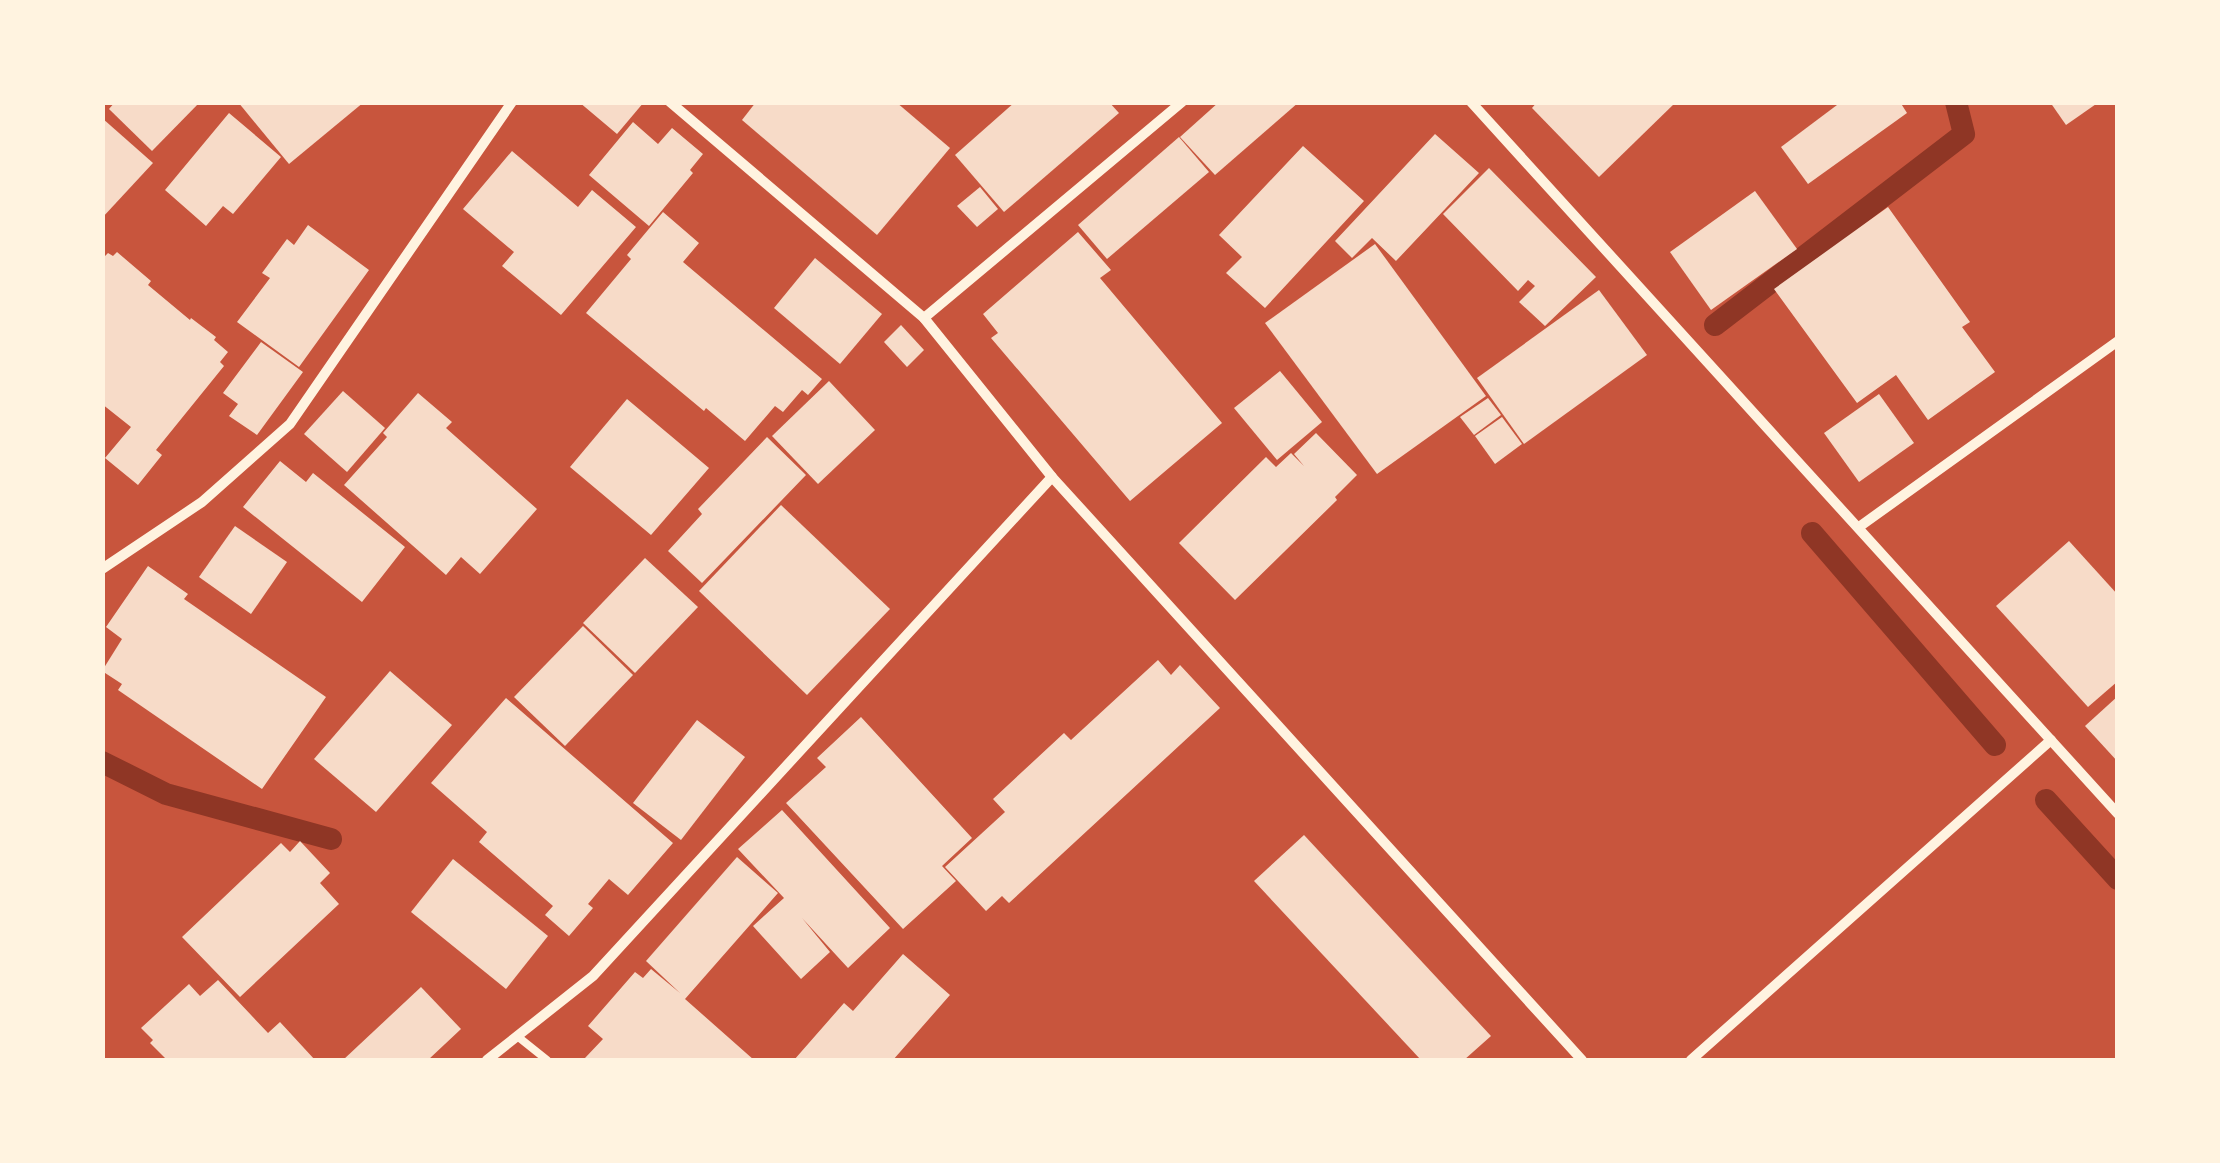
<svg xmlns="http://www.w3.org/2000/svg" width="2220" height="1163" font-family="Overpass,sans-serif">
<rect width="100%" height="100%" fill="#c8553d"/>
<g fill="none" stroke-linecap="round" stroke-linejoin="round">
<g stroke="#8f3625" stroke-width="22">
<path d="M1715 325 1964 134 1956 102"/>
<path d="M1812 533 1995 745"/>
<path d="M102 762 166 794 331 839"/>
<path d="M2046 800 2118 879"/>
</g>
</g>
<g fill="#f7dbc8">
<path d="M115 102H200L152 151 109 109Z"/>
<path d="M238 102H364L289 164Z"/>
<path d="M579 102H644L617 134Z"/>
<path d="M756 102H896L950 148 877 235 742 120Z"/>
<path d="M1015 102H1109L1119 113 1004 212 955 155Z"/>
<path d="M1219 102H1299L1215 175 1180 137Z"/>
<path d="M1537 102H1676L1599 177 1532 108Z"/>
<path d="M1841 102H1900L1907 113 1808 184 1781 147Z"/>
<path d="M2050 102H2099L2066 125Z"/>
<path d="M229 113 281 157 233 214 223 206 206 226 165 190Z"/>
<path d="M102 118 153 163 102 218Z"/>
<path d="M633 122 658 144 672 128 703 154 690 170 693 173 649 226 589 175Z"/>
<path d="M1435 134 1479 173 1396 261 1372 238 1352 258 1335 241Z"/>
<path d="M1179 137 1209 172 1107 259 1078 225Z"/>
<path d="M1303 146 1364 201 1265 308 1226 273 1242 257 1219 235Z"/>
<path d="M512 151 578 207 592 190 636 227 561 315 502 266 514 252 463 209Z"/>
<path d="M1489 168 1596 277 1545 326 1519 302 1535 286 1528 280 1518 291 1443 214Z"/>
<path d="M980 187 998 209 977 227 957 206Z"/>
<path d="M1755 191 1797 249 1711 310 1670 252Z"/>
<path d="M1888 207 1970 322 1962 327 1995 372 1928 420 1896 375 1857 403 1774 289Z"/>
<path d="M663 212 699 243 683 262 822 379 808 395 802 390 783 412 775 406 745 441 706 408 704 411 586 313 631 259 627 255Z"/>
<path d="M308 225 369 270 299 367 237 322 270 278 262 273 287 239 294 245Z"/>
<path d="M1078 232 1111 270 1100 278 1222 423 1130 501 991 338 998 333 983 314Z"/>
<path d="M1375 244 1486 396 1377 474 1265 323Z"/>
<path d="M117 252 151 281 148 285 190 320 191 318 216 337 214 340 228 352 220 362 224 366 156 450 162 455 138 485 105 458 131 427 102 404V259L108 253 113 256Z"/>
<path d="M815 258 882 314 840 364 774 308Z"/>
<path d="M1599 290 1647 355 1524 444 1477 378Z"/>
<path d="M901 325 924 350 907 367 884 342Z"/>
<path d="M261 342 303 372 257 435 229 416 238 404 223 393Z"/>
<path d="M1280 371 1322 422 1277 460 1234 408Z"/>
<path d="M829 381 875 430 818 484 772 436Z"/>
<path d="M343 391 385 428 347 472 304 434Z"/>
<path d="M418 393 452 422 446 428 537 509 480 574 461 557 446 575 344 485 387 437 383 433Z"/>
<path d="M1879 394 1914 443 1859 482 1824 433Z"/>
<path d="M1488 398 1501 415 1474 435 1460 417Z"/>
<path d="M627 399 709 468 651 535 570 467Z"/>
<path d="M1502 417 1522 444 1495 464 1475 436Z"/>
<path d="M1316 433 1357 475 1335 497 1337 500 1235 600 1179 543 1266 457 1276 467 1291 453 1304 466 1294 454Z"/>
<path d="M767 437 806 475 702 583 668 551 702 514 698 509Z"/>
<path d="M280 461 306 482 313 473 405 547 362 602 243 507Z"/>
<path d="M781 505 890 609 807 695 699 591Z"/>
<path d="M235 526 287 562 251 614 199 577Z"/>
<path d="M2069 541 2118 595V681L2088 707 1996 606Z"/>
<path d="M645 558 698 607 635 673 583 623Z"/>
<path d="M148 566 188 594 184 599 326 697 262 789 118 690 122 684 102 671 122 639 106 627Z"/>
<path d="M583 626 633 675 565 746 514 697Z"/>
<path d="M1158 660 1171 675 1180 665 1220 708 1009 903 1002 896 986 911 945 867 1005 812 993 799 1064 733 1071 740Z"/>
<path d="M390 671 452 725 376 812 314 759Z"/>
<path d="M2118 696V762L2085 726Z"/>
<path d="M506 698 673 843 628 895 609 879 588 904 593 908 569 936 545 915 553 906 479 842 487 832 431 783Z"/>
<path d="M861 717 972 838 942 866 956 881 903 929 786 803 826 767 817 758Z"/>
<path d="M697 720 745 757 681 840 633 803Z"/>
<path d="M782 810 890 928 848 968 802 918 830 952 801 979 753 926 784 898 738 849Z"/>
<path d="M1304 835 1491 1036 1464 1060H1421L1254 881Z"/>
<path d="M300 841 330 873 320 883 339 904 240 997 182 937 281 843 290 852Z"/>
<path d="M737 857 778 893 685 999 754 1060H587L585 1058 603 1039 588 1026 635 972 643 978 651 969 680 993 646 961Z"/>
<path d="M453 859 548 936 506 989 411 912Z"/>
<path d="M903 954 950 995 893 1060H794L844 1003 853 1011Z"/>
<path d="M218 980 268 1033 280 1022 315 1060H167L150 1043 153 1040 141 1028 189 984 200 996Z"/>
<path d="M421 987 461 1029 428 1060H343Z"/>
</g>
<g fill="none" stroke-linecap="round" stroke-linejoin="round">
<path stroke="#fff3e0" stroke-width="8" d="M517 1036 547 1060"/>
<g stroke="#fff3e0" stroke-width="10">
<path d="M670 102 924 318 1052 477 1582 1060"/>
<path d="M1471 102 2118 814"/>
<path d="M924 318 1182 102"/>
<path d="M1859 527 2118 341"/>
<path d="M102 569 202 502 290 424 512 102"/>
<path d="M487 1060 593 976 1052 477"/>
<path d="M1691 1060 2051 740"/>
</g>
</g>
<rect width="2220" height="1163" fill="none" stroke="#fff3e0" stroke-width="210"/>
</svg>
